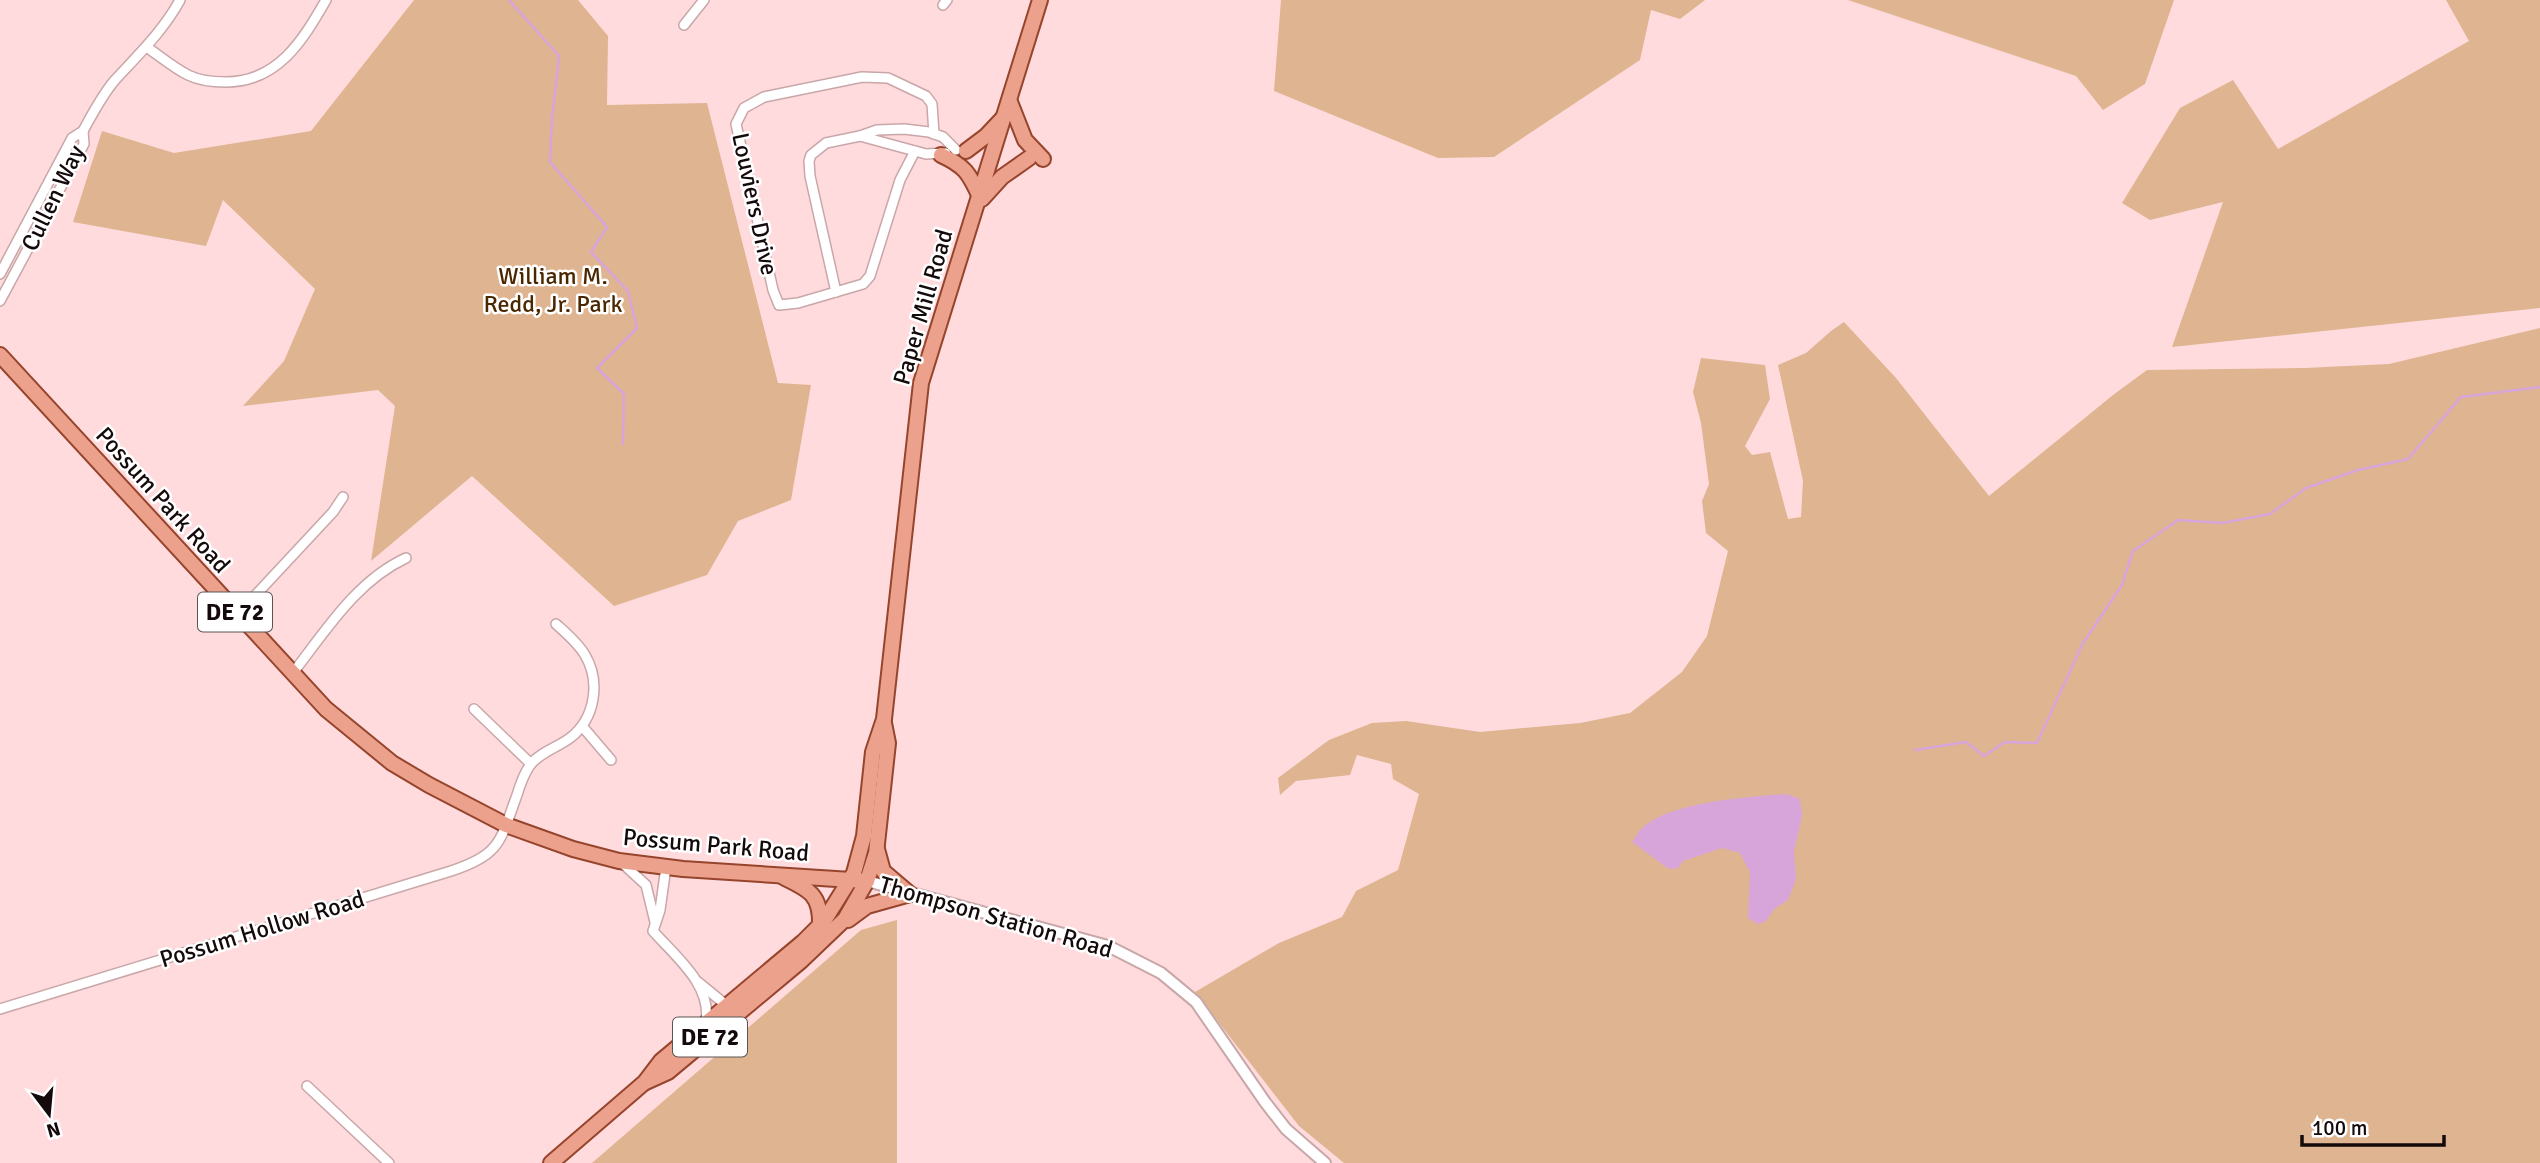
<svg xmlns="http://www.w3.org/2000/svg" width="2540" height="1163" font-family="Signika,sans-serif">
<rect width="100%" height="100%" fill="#ffdbdd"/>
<g fill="#dfb490">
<path d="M414 0H578L608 36 607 105 707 103 778 383 811 385 791 500 738 521 707 575 614 606 472 476 371 561 395 406 378 390 243 406 284 361 315 289 223 200 206 246 73 222 102 131 174 153 311 131Z"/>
<path d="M1281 0H1705L1680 19 1651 10 1640 60 1494 157 1438 158 1274 91Z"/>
<path d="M1848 0H2174L2145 84 2103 110 2076 76Z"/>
<path d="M2446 0H2540V308L2172 347 2223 202 2150 220 2122 203 2180 108 2233 80 2278 149 2469 41Z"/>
<path d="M1844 322 1896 378 1989 496 2113 395 2147 370 2305 368 2389 364 2540 328V1163H1344L1299 1126 1195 992 1279 943 1342 917 1356 891 1398 870 1419 794 1393 779 1391 764 1357 755 1350 775 1296 781 1280 795 1278 778 1329 740 1372 723 1406 721 1480 732 1580 723 1630 713 1682 672 1707 636 1728 551 1706 533 1702 501 1709 484 1701 423 1693 392 1701 358 1765 365 1770 399 1745 446 1752 455 1770 452 1788 519 1801 517 1803 481 1778 365 1806 353 1831 331Z"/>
<path d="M897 920V1163H592L861 930Z"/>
</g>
<path fill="#d8a5db" d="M1787 794 1800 799 1802 816 1794 851 1796 879 1788 900 1775 908 1766 921 1758 924 1748 918 1750 872 1740 853 1722 848 1683 861 1678 868 1669 869 1632 842C1635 838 1638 832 1641 829 1670 801 1749 797 1787 794Z"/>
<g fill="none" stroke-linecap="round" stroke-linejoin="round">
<g stroke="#d8a5db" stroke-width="2.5">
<path d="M509 0 559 56 552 119 550 162 607 227 591 252 628 291 637 328 597 368 624 394 623 444"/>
<path d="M1915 750 1966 742 1984 756 2005 742 2037 743 2083 643 2122 585 2133 551 2178 520 2222 523 2270 514 2306 488 2358 470 2408 459 2461 397 2540 387"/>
</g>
<defs>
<g id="minor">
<path d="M943 5 947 0"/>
<path d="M684 25 704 0"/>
<path d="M148 48C161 57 174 68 188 75 200 81 214 82 226 82 278 82 303 40 326 0"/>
<path d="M83 131C93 113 102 95 115 80 139 54 163 31 180 0"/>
<path d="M860 136 926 154 946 153"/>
<path d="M915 151 900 180 870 276 863 284 798 303 779 305 773 290 736 124 744 108 764 97 862 77 888 78 926 96 932 104 934 134"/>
<path d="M0 274 72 138 83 131 84 144 0 301"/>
<path d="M836 292 810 176 809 161 811 155 826 143 860 136 877 130 904 129 929 132 943 137 956 150"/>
<path d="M237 615 333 512 343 497"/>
<path d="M292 674C325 632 356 581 406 558"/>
<path d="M474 709 531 764"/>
<path d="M582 726 611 760"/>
<path d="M621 862 646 885 655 922"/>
<path d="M666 867 660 910 653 931C676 957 712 985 706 1022"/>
<path d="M698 982 726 1005"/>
<path d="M0 1009 451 871C501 855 500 841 517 795 520 785 524 774 530 765 539 753 558 747 570 738 595 719 601 682 585 655 578 643 566 633 556 624"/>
<path d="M307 1086 389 1163"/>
</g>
<path id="tertiary" d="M867 881 1108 946 1161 973 1196 1002 1265 1102 1286 1129 1325 1163"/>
<g id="primary">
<path d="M1010 102 1025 140 1043 159"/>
<path d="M966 151 986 136 1003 118"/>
<path d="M941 155C965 166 969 173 980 197"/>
<path d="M982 199 1002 177 1029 158"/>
<path d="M0 355 326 709 392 763 429 785 506 825 573 849 619 861 683 869 867 881"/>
<path d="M877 849 883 871 910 894"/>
<path d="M783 877C808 889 821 894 820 925"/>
<path d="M848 920 867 906 910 894"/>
<path d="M646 1082 668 1072 801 961 845 919 867 881 876 853 888 743 884 723"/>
<path d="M551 1163 645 1082 661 1061 803 942 824 921 854 873 864 836 873 752 884 719 921 383 1040 0"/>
</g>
</defs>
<use href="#minor" stroke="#c9a7a9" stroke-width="12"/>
<use href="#tertiary" stroke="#c9a7a9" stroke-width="14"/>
<use href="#primary" stroke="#97442c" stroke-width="18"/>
<use href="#minor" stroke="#fff" stroke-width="9"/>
<use href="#tertiary" stroke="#fff" stroke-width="10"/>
<use href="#primary" stroke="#eba18b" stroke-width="14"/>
</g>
<g text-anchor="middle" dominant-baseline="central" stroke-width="5" stroke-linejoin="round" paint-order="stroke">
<g fill="#fff" stroke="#5b5454" stroke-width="2">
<rect x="198" y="592.5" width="74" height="39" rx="5"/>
<rect x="673" y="1017.5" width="74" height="39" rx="5"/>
</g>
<g font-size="23" font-weight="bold" fill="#150a0b">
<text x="235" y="612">DE 72</text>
<text x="710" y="1037">DE 72</text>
</g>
<g font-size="24" fill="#150a0b" stroke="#fff">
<text transform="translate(53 198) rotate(-64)">Cullen Way</text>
<text transform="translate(755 204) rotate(78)">Louviers Drive</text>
<text transform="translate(923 307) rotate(-74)">Paper Mill Road</text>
<text transform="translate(163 500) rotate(48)">Possum Park Road</text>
<text transform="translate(716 845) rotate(5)">Possum Park Road</text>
<text transform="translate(996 917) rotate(16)">Thompson Station Road</text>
<text transform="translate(262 929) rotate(-17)">Possum Hollow Road</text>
</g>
<g font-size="24" fill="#4b2700" stroke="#fff">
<text x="553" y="276">William M.<tspan x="553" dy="28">Redd, Jr. Park</tspan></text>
</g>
</g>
<g transform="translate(49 1114) rotate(164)" stroke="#ffffff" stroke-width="5" paint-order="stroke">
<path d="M0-5L12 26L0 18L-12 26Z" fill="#150a0b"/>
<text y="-10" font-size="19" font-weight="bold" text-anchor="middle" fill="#150a0b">N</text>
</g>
<path d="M2302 1135v10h142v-10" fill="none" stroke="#150a0b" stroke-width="3.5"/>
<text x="2312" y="1135" font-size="21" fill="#150a0b" stroke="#ffffff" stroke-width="5" paint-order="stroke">100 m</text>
</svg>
